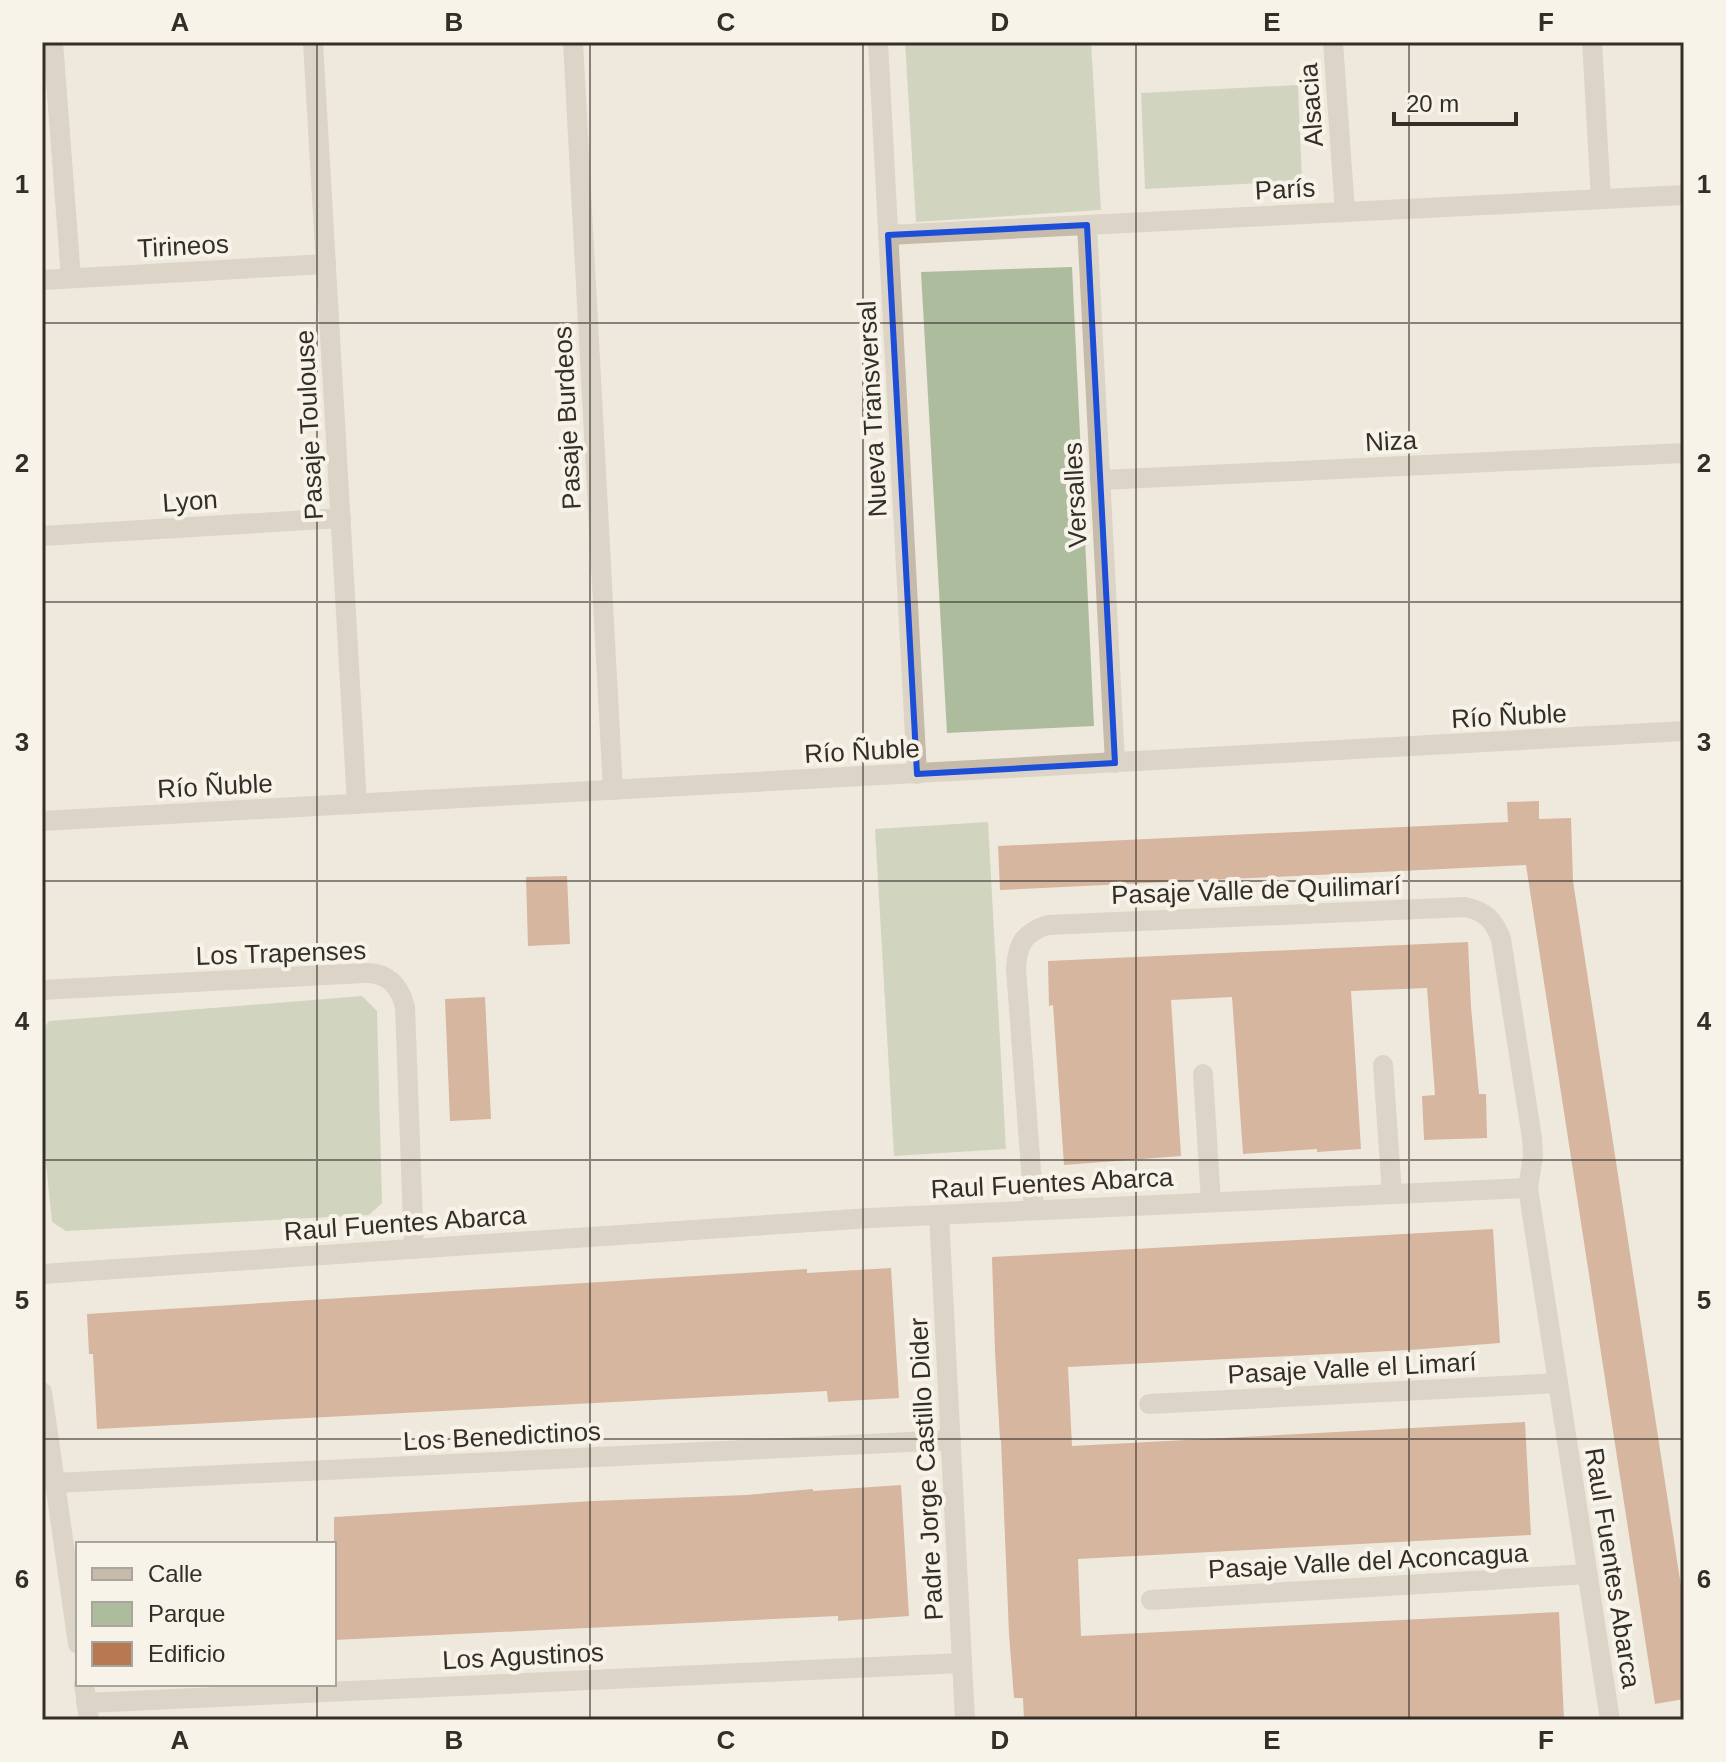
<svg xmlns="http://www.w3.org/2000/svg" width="1726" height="1762" font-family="Helvetica,sans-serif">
<rect width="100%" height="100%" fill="#efe9dd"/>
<g fill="#aebc9e">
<path d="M905 42H1091L1101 210 916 222Z"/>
<path d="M1298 85 1302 181 1145 189 1141 93Z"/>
<path d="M1072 267 1094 726 947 733 921 272Z"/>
<path d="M988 822 1006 1149 894 1156 875 829Z"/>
<path d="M362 996 377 1011 382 1203 369 1215 66 1231 52 1222 42 1126V1030L49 1021Z"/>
</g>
<g fill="#b87952">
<path d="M1539 801V819L1571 818 1573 881 1684 1606V1699L1655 1704 1526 865 1000 890 998 846 1508 822 1507 802Z"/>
<path d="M567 876 570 944 528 946 526 877Z"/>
<path d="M1468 942 1471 1007 1479 1094H1486L1487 1138 1424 1140 1422 1096 1435 1095 1427 988 1351 991 1361 1149 1317 1152V1149L1243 1154 1232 997 1171 1000 1181 1156 1064 1165 1053 1005 1049 1006 1048 961Z"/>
<path d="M485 997 491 1119 450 1121 445 999Z"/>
<path d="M1493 1229 1500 1343 1410 1350 1068 1367 1072 1446 1525 1422 1531 1535 1078 1559 1081 1636 1559 1612 1564 1720H1024L1023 1698H1014L1009 1634 1001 1440H1000L995 1352 992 1257Z"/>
<path d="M891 1268 899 1398 828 1402 827 1391 97 1429 93 1354H89L87 1314 807 1269V1273Z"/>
<path d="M901 1485 909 1616 838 1621V1616L334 1640V1517L593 1501 746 1495 813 1489V1491Z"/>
</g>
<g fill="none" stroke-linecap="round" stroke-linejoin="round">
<g stroke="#c6bbaa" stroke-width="20">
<path d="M53 42 71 278"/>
<path d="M313 42 357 804"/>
<path d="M573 42 613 790"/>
<path d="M878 42 917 774"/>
<path d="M1333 42 1345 212"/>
<path d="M1592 42 1601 199"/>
<path d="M1087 225 1115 763"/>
<path d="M888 235 1684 195"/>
<path d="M42 280 326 264"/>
<path d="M1100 480 1684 453"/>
<path d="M42 536 341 518"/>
<path d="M42 821 1684 731"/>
<path d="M42 990 365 973C387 972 400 986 405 1007L414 1249"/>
<path d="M1383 1065 1392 1194"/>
<path d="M1203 1074 1211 1202"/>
<path d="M1034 1210 1016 969C1017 945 1024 932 1048 925L1465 907C1485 911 1494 920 1501 939L1532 1138 1533 1156 1528 1188 1610 1720"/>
<path d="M939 1215 965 1720"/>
<path d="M42 1274 870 1218 1528 1188"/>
<path d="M42 1392 78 1644"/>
<path d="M1149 1404 1558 1383"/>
<path d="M55 1483 951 1440"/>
<path d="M1151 1600 1588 1574"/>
<path d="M84 1684 89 1720"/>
<path d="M86 1703 962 1663"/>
</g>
</g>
<path d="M0 0H1726V1762H0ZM1087 225 1115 763 917 774 888 235Z" fill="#efe9dd" fill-opacity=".55" fill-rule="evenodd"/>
<path fill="none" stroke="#1d4ed8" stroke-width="6" stroke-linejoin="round" d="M1087 225 1115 763 917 774 888 235Z"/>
<path fill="none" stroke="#342e29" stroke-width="2" stroke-opacity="0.55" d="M317 42V1544M590 42V1720M863 42V1720M1136 42V1720M1409 42V1720M42 323H1684M42 602H1684M42 881H1684M42 1160H1684M42 1439H1684M317 1684V1720"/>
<g text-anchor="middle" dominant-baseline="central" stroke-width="8" stroke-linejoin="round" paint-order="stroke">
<g font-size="26" fill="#342e29" stroke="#f7f3e9">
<text transform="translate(1311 105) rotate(-94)">Alsacia</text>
<text transform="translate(1285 189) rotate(-3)">París</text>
<text transform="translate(183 246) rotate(-3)">Tirineos</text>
<text transform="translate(872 409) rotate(-93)">Nueva Transversal</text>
<text transform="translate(567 418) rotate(-93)">Pasaje Burdeos</text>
<text transform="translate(309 425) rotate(-93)">Pasaje Toulouse</text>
<text transform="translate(1391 441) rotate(-3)">Niza</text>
<text transform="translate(1075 495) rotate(-93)">Versalles</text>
<text transform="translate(190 501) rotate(-4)">Lyon</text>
<text transform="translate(1509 716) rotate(-3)">Río Ñuble</text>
<text transform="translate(862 751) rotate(-3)">Río Ñuble</text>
<text transform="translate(215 786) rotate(-3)">Río Ñuble</text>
<text transform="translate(1256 890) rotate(-2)">Pasaje Valle de Quilimarí</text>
<text transform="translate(281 953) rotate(-2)">Los Trapenses</text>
<text transform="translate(1052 1183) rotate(-3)">Raul Fuentes Abarca</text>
<text transform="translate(405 1223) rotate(-4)">Raul Fuentes Abarca</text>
<text transform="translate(1352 1368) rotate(-3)">Pasaje Valle el Limarí</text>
<text transform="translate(502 1436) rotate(-3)">Los Benedictinos</text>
<text transform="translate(926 1469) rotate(-93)">Padre Jorge Castillo Dider</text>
<text transform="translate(1368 1561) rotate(-3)">Pasaje Valle del Aconcagua</text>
<text transform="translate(1613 1568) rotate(81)">Raul Fuentes Abarca</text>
<text transform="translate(523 1656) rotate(-3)">Los Agustinos</text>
</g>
</g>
<rect width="1726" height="1762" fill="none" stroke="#f7f3e9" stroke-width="88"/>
<rect x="76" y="1542" width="260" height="144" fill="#f7f3e9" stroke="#a9a49c" stroke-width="2"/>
<rect x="92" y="1568" width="40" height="12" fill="#c6bbaa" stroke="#a9a49c" stroke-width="2"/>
<text x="148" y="1582" font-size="24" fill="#342e29">Calle</text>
<rect x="92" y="1602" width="40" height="24" fill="#aebc9e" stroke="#a9a49c" stroke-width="2"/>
<text x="148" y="1622" font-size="24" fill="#342e29">Parque</text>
<rect x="92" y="1642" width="40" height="24" fill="#b87952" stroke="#a9a49c" stroke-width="2"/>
<text x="148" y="1662" font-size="24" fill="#342e29">Edificio</text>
<path d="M1394 112v12h122v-12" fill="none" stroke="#342e29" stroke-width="4"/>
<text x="1406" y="112" font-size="24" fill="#342e29" stroke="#f7f3e9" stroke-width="6" paint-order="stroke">20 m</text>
<rect x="44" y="44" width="1638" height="1674" fill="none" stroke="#342e29" stroke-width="3"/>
<g font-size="26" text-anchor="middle" font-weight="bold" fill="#342e29">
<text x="180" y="31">A</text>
<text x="454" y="31">B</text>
<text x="726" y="31">C</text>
<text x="1000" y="31">D</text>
<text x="1272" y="31">E</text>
<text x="1546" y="31">F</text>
<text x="22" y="193">1</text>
<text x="1704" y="193">1</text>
<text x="22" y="472">2</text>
<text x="1704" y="472">2</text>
<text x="22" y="751">3</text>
<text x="1704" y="751">3</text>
<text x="22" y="1030">4</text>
<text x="1704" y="1030">4</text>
<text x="22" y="1309">5</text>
<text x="1704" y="1309">5</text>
<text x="22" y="1588">6</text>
<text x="1704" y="1588">6</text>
<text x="180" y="1749">A</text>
<text x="454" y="1749">B</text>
<text x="726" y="1749">C</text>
<text x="1000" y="1749">D</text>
<text x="1272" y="1749">E</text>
<text x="1546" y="1749">F</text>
</g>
</svg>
